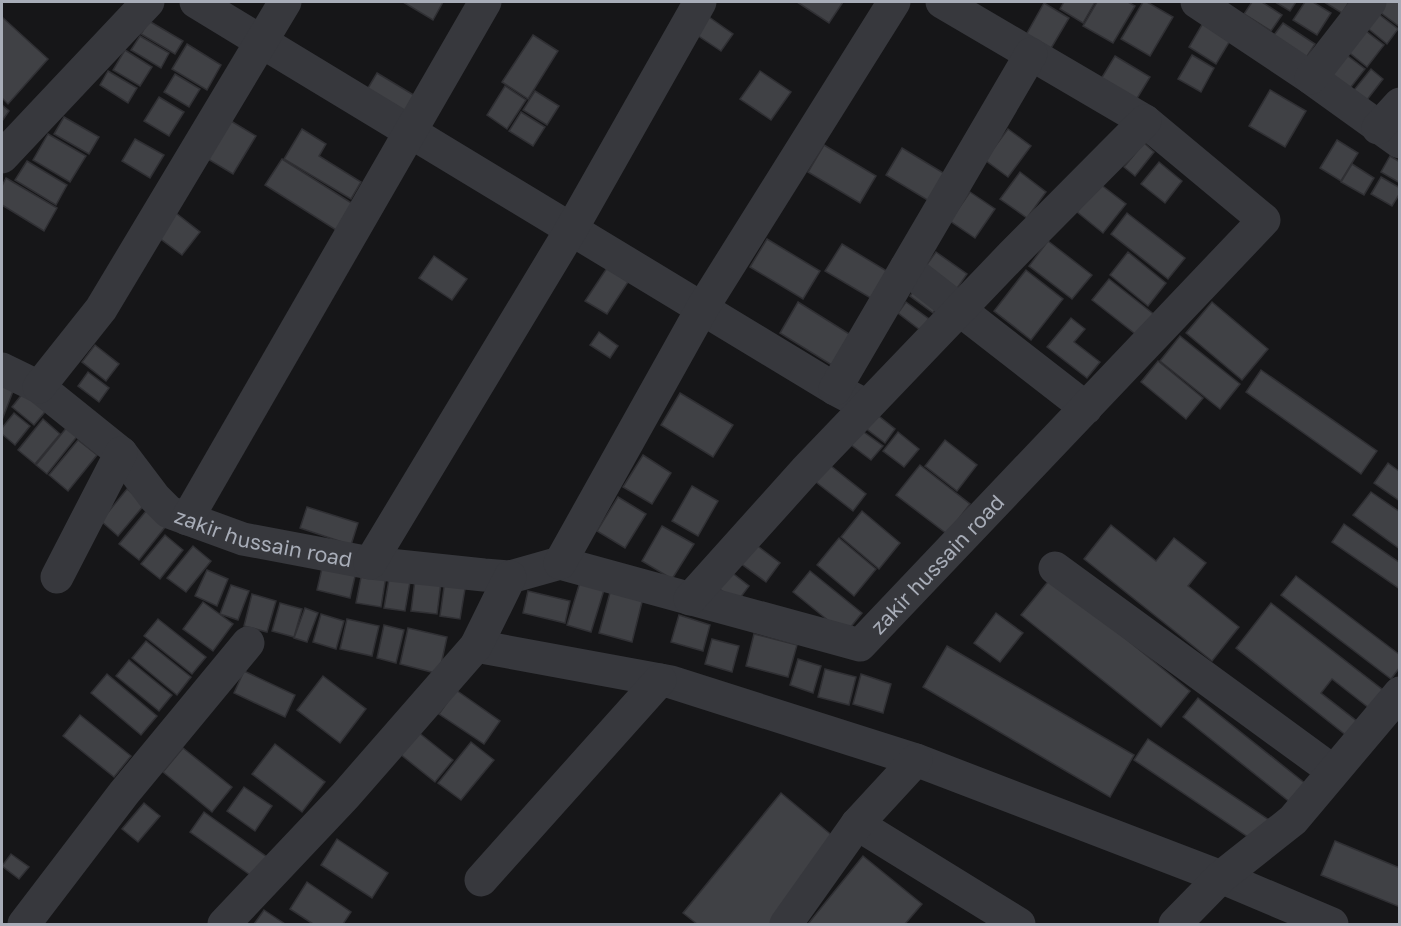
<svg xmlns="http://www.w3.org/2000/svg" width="1401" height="926" font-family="'Golos Text',sans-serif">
<rect width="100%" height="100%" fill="#161618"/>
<g fill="#404145" stroke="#303034" stroke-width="1.5">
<path d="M403 2H443L433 20Z"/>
<path d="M797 2H843L829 23Z"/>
<path d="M1064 2H1095L1083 23 1060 9Z"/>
<path d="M1097 2H1128L1135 6 1113 43 1083 26Z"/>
<path d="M1143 2H1147L1173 17 1150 56 1121 39Z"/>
<path d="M1252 2H1262L1282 15 1271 31 1244 14Z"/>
<path d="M1275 2H1296L1290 11Z"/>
<path d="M1305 2H1313L1331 13 1317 35 1293 20Z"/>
<path d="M1324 2H1349L1342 13Z"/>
<path d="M1384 2H1400V27L1377 10Z"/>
<path d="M1044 3 1069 18 1050 50 1026 35Z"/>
<path d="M1376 12 1398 29 1387 44 1365 26Z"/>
<path d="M2 17 48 59 8 104 2 98Z"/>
<path d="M709 17 733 34 721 51 697 35Z"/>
<path d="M149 21 183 41 175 54 141 34Z"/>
<path d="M1203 23 1231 39 1216 64 1189 47Z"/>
<path d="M1283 23 1315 44 1304 61 1271 39Z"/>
<path d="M1362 28 1384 45 1367 67 1346 50Z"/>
<path d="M533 35 558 51 528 99 502 82Z"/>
<path d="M140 36 169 53 161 68 131 50Z"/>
<path d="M187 44 221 65 207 90 172 69Z"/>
<path d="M125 50 152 67 140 86 113 70Z"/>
<path d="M1344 53 1365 69 1347 92 1326 76Z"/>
<path d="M1192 55 1214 68 1201 92 1178 79Z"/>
<path d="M1115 56 1150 77 1136 100 1101 79Z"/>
<path d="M1371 69 1383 79 1363 105 1350 95Z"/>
<path d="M108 71 137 88 128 103 100 85Z"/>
<path d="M760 71 791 92 771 120 740 99Z"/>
<path d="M377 73 417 97 404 117 365 93Z"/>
<path d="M175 74 200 89 189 107 164 92Z"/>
<path d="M505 86 526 100 507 129 487 115Z"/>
<path d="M1270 90 1306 111 1285 147 1249 126Z"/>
<path d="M535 91 559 106 547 125 523 110Z"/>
<path d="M159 97 184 112 169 136 144 121Z"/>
<path d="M2 105 9 111 2 121Z"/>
<path d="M521 112 545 127 533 146 509 131Z"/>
<path d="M64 117 99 137 89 154 54 134Z"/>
<path d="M226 118 256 136 233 174 203 156Z"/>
<path d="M302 129 326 144 319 156 361 182 351 199 284 159Z"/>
<path d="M1008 129 1031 146 1008 177 985 160Z"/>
<path d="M48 134 86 156 70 182 33 160Z"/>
<path d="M135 139 164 155 150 178 122 161Z"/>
<path d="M1337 140 1358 153 1341 181 1320 168Z"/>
<path d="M1144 143 1154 152 1135 176 1124 167Z"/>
<path d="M824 145 876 176 860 203 808 172Z"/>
<path d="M902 148 945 174 929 201 886 175Z"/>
<path d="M1390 156 1400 162V183L1381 172Z"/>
<path d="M282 159 353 204 336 230 265 185Z"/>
<path d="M27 161 67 185 56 205 15 180Z"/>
<path d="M1159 162 1182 181 1165 203 1141 184Z"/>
<path d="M1352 164 1374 178 1364 195 1341 182Z"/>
<path d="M1020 172 1046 192 1027 218 1000 199Z"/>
<path d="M1381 177 1400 188V193L1392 206 1371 194Z"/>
<path d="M6 178 57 208 44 231 2 205V186Z"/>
<path d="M1100 184 1126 204 1103 233 1077 212Z"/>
<path d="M970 192 995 209 975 238 950 221Z"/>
<path d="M172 210 200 232 182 255 154 234Z"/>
<path d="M1127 213 1185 258 1168 279 1111 234Z"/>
<path d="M767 239 820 271 803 299 750 267Z"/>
<path d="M1048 241 1092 275 1072 299 1029 266Z"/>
<path d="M842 244 890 273 874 300 825 271Z"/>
<path d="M936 252 967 274 951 297 920 274Z"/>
<path d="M1128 252 1166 283 1148 306 1110 275Z"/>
<path d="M434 256 467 279 452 300 419 278Z"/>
<path d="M607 268 628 282 607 314 585 301Z"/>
<path d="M1026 270 1063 299 1031 340 994 311Z"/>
<path d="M1109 279 1160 319 1143 340 1092 300Z"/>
<path d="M919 283 942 300 933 313 910 296Z"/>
<path d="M798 302 862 342 843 372 780 333Z"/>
<path d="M906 302 929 319 920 330 898 313Z"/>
<path d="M1212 302 1268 349 1242 380 1186 333Z"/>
<path d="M1071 318 1085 329 1074 342 1100 362 1087 378 1047 347Z"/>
<path d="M599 332 618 346 610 358 590 345Z"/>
<path d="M1180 336 1240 384 1220 409 1160 361Z"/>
<path d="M95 345 119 364 106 381 82 362Z"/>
<path d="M1158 361 1203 398 1186 419 1141 382Z"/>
<path d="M1261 370 1377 451 1361 474 1246 392Z"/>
<path d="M88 372 109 388 99 402 78 386Z"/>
<path d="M2 380 15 386 2 420Z"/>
<path d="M27 388 49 407 34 425 12 407Z"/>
<path d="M680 393 733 425 713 457 661 425Z"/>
<path d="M14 413 30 426 15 445 2 434V428Z"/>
<path d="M875 413 895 429 885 443 864 427Z"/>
<path d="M43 419 60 434 35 464 18 450Z"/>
<path d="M68 426 79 434 47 474 36 465Z"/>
<path d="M861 430 883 446 871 460 850 444Z"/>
<path d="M898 432 919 449 904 467 883 451Z"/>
<path d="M78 440 97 455 68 491 49 475Z"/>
<path d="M945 440 977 465 957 491 925 466Z"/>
<path d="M643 455 671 473 652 504 623 487Z"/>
<path d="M826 462 866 494 853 511 812 479Z"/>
<path d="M1388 463 1400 472V501L1374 483Z"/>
<path d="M920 465 970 504 947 534 896 495Z"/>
<path d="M692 486 718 501 698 536 672 521Z"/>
<path d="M127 489 145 504 118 536 101 521Z"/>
<path d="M1371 492 1400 512V549L1353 515Z"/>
<path d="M618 497 646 514 625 548 597 531Z"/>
<path d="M151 505 170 521 139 560 119 544Z"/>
<path d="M307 507 358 523 351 545 300 528Z"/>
<path d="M862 511 900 543 879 569 841 537Z"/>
<path d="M1344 524 1400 563V589L1332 542Z"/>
<path d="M1111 525 1156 561 1174 538 1206 563 1188 586 1239 627 1212 661 1084 559Z"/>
<path d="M662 526 694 544 672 579 642 561Z"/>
<path d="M165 535 183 550 160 579 141 564Z"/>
<path d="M839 538 876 569 854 596 817 565Z"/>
<path d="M751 541 780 563 766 582 736 560Z"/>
<path d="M193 546 211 561 186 592 167 578Z"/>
<path d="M323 564 356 572 350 598 317 590Z"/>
<path d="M726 568 749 586 737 602 713 584Z"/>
<path d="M207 570 228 579 217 606 195 596Z"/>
<path d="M810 571 862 613 845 634 793 592Z"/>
<path d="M362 572 386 576 381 607 356 603Z"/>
<path d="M1296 576 1400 655V667L1391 679 1281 595Z"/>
<path d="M1051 578 1190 691 1161 727 1021 615Z"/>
<path d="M389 579 410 582 405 611 384 608Z"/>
<path d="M415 580 441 583 437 614 411 611Z"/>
<path d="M445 580 466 583 460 619 440 616Z"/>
<path d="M580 582 604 590 591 632 567 625Z"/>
<path d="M231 585 249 591 238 620 220 614Z"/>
<path d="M611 589 643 598 632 642 599 633Z"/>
<path d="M528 591 570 601 565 623 523 613Z"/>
<path d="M252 594 276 601 267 632 244 626Z"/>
<path d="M203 602 233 624 213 651 183 629Z"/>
<path d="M280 603 302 609 294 637 272 631Z"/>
<path d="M1271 603 1383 690 1369 708 1332 679 1321 693 1358 722 1347 736 1236 648Z"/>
<path d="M305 608 318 613 307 642 294 638Z"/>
<path d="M996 613 1023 633 1000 662 974 643Z"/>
<path d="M321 614 344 621 336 649 313 642Z"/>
<path d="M679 615 710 625 703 651 671 642Z"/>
<path d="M158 619 206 657 192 674 144 636Z"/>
<path d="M347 619 379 626 372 656 340 649Z"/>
<path d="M384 625 404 630 396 663 377 658Z"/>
<path d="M408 628 447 637 439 674 400 664Z"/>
<path d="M754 634 797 645 788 677 746 666Z"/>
<path d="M712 639 739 646 732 672 705 664Z"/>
<path d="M146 641 191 677 177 695 132 658Z"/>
<path d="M947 646 1134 755 1110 797 923 687Z"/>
<path d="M798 659 821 666 813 693 790 685Z"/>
<path d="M129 660 172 695 159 711 116 676Z"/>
<path d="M825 669 856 677 849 705 818 697Z"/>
<path d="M244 671 295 695 285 717 234 693Z"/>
<path d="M107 674 157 716 141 735 91 693Z"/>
<path d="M861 674 891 684 883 713 853 704Z"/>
<path d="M323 676 366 709 340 743 297 710Z"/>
<path d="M456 690 500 721 484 744 439 714Z"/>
<path d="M1198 698 1306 784 1291 803 1183 717Z"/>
<path d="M80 715 131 756 114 777 63 736Z"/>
<path d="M418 732 453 760 435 782 400 754Z"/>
<path d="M1148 739 1269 820 1254 841 1134 760Z"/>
<path d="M471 742 494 760 461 800 438 783Z"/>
<path d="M275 744 325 782 302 812 252 774Z"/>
<path d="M183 748 232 787 212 812 163 772Z"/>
<path d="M244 787 272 806 255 831 227 811Z"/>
<path d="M781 793 840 842 773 924H697L683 913Z"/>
<path d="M144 803 160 816 138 842 122 829Z"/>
<path d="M204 812 267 857 253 877 190 832Z"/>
<path d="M337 839 388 873 372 898 321 865Z"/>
<path d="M1335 841 1400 868V907L1321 875Z"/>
<path d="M11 854 29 867 19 879 2 866Z"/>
<path d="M863 856 922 904 905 924H808Z"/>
<path d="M307 882 351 912 343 924H313L290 909Z"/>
<path d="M264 910 285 924H254Z"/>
</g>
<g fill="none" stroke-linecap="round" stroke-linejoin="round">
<g stroke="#37383d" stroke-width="33">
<path d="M196 2 835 389 867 406"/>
<path d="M1197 2 1311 78 1400 142"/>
<path d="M1311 78 1370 2"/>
<path d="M1378 128 1400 104"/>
<path d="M2 157 148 2"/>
<path d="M906 268 1086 408"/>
<path id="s1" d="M2 369 39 387 121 453 155 498 169 512 243 539 370 563 484 575 510 577 560 563 860 645 1264 220 1145 121 942 2"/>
<path d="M39 387 101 309 285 2"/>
<path d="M835 389 1031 54"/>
<path d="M187 519 485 2"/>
<path d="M370 563 572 228 700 2"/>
<path d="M560 563 703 307 894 2"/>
<path d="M1055 568 1333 771"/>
<path d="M57 577 121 453"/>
<path d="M690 599 805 471 1012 255 1145 121"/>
<path d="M476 646 671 682 916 760 1221 877 1332 924"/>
<path d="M857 824 1019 924"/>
<path d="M481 880 660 680"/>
<path d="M24 924 124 793 248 643"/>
<path d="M224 924 345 796 476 646 510 577"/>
<path d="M786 924 857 824 916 760"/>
<path d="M1175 924 1221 877 1293 820 1400 693"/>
</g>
</g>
<g text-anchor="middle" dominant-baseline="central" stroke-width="4.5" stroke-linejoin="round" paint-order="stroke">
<g font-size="21" fill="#a8adb8" stroke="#111113">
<text stroke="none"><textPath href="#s1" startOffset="321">zakir hussain road</textPath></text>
<text stroke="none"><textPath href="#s1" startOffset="1046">zakir hussain road</textPath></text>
</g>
</g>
<rect width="1401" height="926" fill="none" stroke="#a8adb8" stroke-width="6"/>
</svg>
